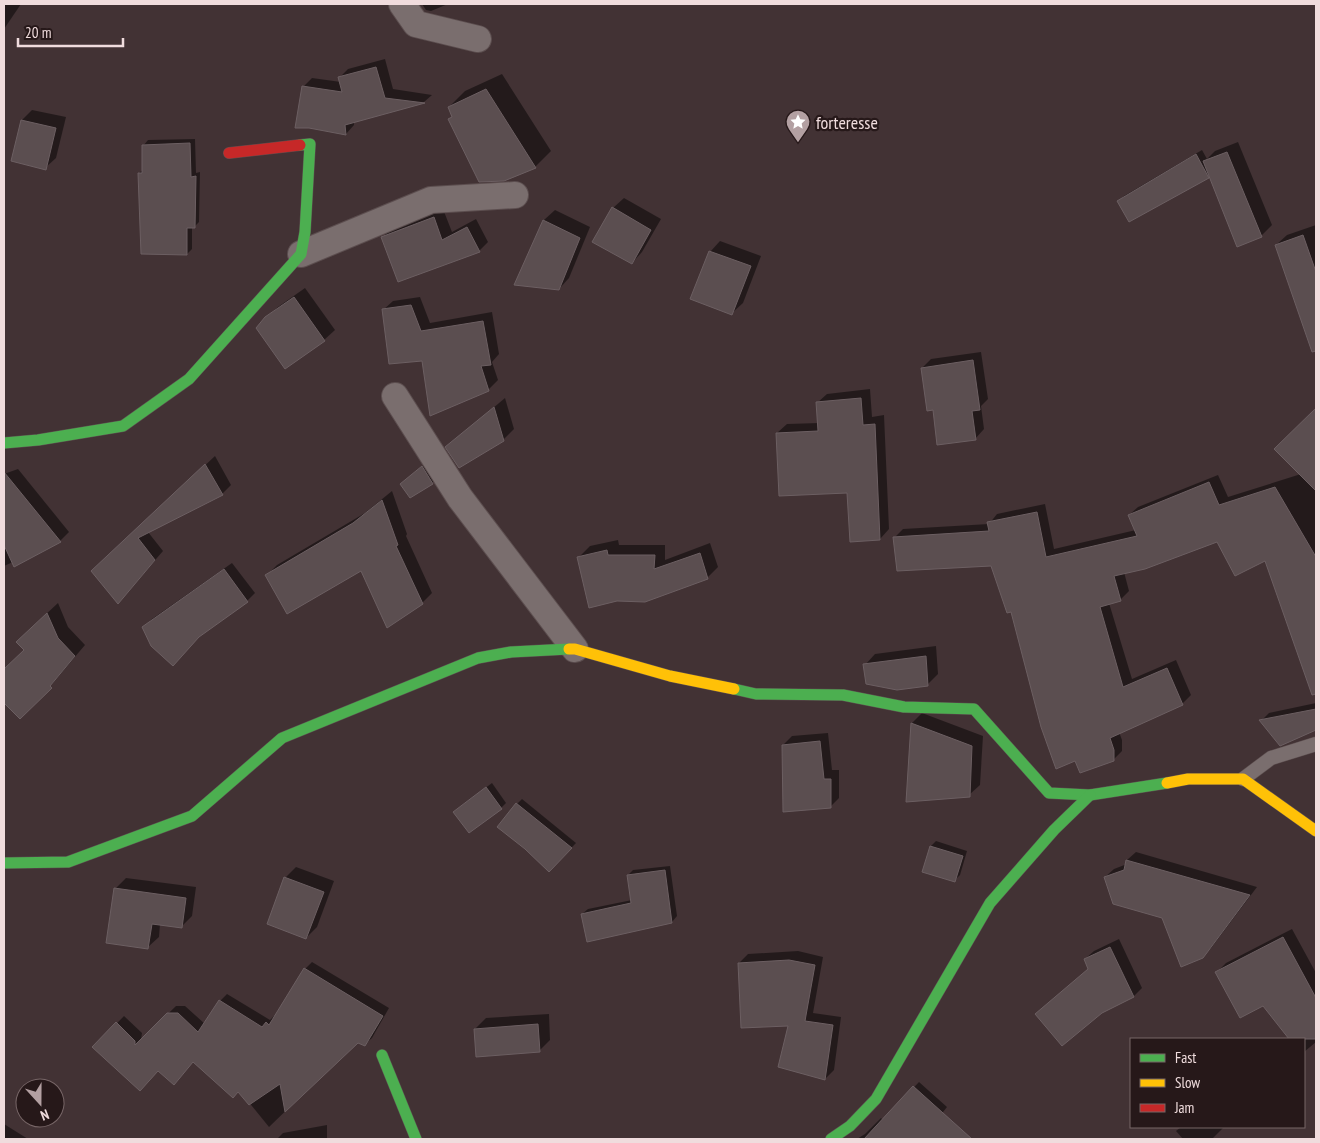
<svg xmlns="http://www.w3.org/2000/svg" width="1320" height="1143" font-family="'PT Sans Narrow',sans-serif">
<rect width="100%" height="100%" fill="#423234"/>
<g fill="#0007">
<path d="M4 4H21L4 29Z"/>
<path d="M422 4H448L431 11 426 10Z"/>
<path d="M385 59 393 89 432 95 424 102 354 121V125L346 134 303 87 312 78 341 82 339 78 348 69Z"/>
<path d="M502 74 551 151 535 167 450 119 453 116 449 107 465 91Z"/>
<path d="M32 110 66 117 56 158 45 168 22 120Z"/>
<path d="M195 139 196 173 200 172 199 222 194 227H192V249L187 254 139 173 144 169 143 146 148 140Z"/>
<path d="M1238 142 1272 225 1261 236 1210 175 1130 220 1119 201 1124 196 1202 150 1207 159 1215 151Z"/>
<path d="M624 198 661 219 642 252 632 263 613 208Z"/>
<path d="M443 209 452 232 476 219 488 242 479 251 383 237 392 228Z"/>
<path d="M555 210 590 227 569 278 559 289 516 284 544 220Z"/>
<path d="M1316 225V296L1296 303 1276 245 1287 235Z"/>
<path d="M720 241 761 256 743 303 732 313 710 252Z"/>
<path d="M305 288 335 330 324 340 266 318 278 307Z"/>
<path d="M420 297 430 323 492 312 499 354 492 362 498 380 488 390 424 359 383 310 393 301Z"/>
<path d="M981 352 988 399 981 406 984 429 975 439 934 408 922 368 931 359Z"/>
<path d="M870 389 872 417 884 415 889 529 880 539 848 491 777 433 787 424 819 423 817 403 827 394Z"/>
<path d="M505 398 514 429 503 440 447 447Z"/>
<path d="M1316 409V605L1288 622 1266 559 1218 540 1124 572 1129 591 1120 600 1109 603 1132 679 1176 660 1191 695 1182 704 1119 732 1122 740V751L1113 760 1012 610 992 565 894 538 903 529 989 524 997 514 1045 504 1054 549 1136 530 1129 515 1138 507 1218 475 1228 497 1301 474 1276 449Z"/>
<path d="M215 456 231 485 222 494 148 532 163 551 118 603 102 562Z"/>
<path d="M433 457 443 472 432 483 410 496 413 474Z"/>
<path d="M18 469 69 532 60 541 4 566V474Z"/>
<path d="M392 491 407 534 406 536 432 593 422 603 362 569 267 575 277 565 365 513Z"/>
<path d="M618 540 619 545H665V560L710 543 718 567 707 578 579 557 590 546Z"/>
<path d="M232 563 255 593 247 601 200 634 144 627 152 619Z"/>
<path d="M58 603 68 627 85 645 46 691 25 650 28 631Z"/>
<path d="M936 646 938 674 928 684 865 665 875 654Z"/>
<path d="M1316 703V728L1289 742 1261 721 1269 713Z"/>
<path d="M922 713 983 736 980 785 969 795 912 723Z"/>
<path d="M828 733 832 770H839V798L830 807 783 745 792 736Z"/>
<path d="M492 783 506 803 501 808 460 807Z"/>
<path d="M522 799 576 843 549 871 517 804Z"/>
<path d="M936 841 967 851 960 875 955 880 931 846Z"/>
<path d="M1136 852 1257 887 1211 948 1202 957 1163 917 1105 877 1114 869 1127 864V860Z"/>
<path d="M670 866 677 916 672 922 588 941 582 914 588 909 632 900 628 875 633 870Z"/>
<path d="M296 867 334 881 317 927 306 938 285 878Z"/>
<path d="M126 878 196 887 192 916 181 927 160 924 159 937 148 947 115 889Z"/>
<path d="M1292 929 1316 973V1042L1304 1052V1039H1291L1263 1004 1217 972 1226 963Z"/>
<path d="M1119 939 1142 988 1134 996 1102 1012 1089 968 1085 959 1094 951Z"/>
<path d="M798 951 823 957 813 1013 841 1017 834 1070 825 1079 789 1024 739 963 748 954Z"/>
<path d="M312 962 389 1008 372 1038 364 1045 358 1041 269 1127 239 1090 193 1061 158 1070 94 1047 124 1016 142 1033 141 1040 176 1006H185L205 1024 220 1001 227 994 270 1020 274 1016 275 1017 305 969Z"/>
<path d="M549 1014 550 1040 540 1050 475 1029 486 1018Z"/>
<path d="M919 1082 947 1107 943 1112 908 1139H857L865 1134 881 1118 883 1120Z"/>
<path d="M4 1124 28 1139H4Z"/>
<path d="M327 1125V1139L278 1138 283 1133Z"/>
<path d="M1181 1127H1224L1212 1139H1183L1176 1131Z"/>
</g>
<g fill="#5b4e50" stroke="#6c5f62">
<path d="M376 67 385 98 425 103 345 125 346 135 309 128H295L302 86 342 92 338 77Z"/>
<path d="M486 89 536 168 504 181 479 182 448 119 452 117 448 107Z"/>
<path d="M21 120 56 128 46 170 11 161Z"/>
<path d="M190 143 191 177 196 176 195 228H187V255L141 254 138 173H142V145Z"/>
<path d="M1227 152 1262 237 1237 247 1203 161Z"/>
<path d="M1196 154 1209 178 1129 222 1117 201Z"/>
<path d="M612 207 651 230 632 264 592 242Z"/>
<path d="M434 217 442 240 467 227 480 252 398 282 381 237Z"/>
<path d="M543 220 580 238 559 290 514 285Z"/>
<path d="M1303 235 1316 272V351L1312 352 1275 245Z"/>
<path d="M709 251 751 266 732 315 690 299Z"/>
<path d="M294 297 325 341 285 369 256 328 265 317Z"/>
<path d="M411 305 421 331 483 321 491 365 481 366 489 391 430 416 422 361 389 364 382 309Z"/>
<path d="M973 360 980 410 972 411 976 440 937 445 933 410 927 411 921 368Z"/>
<path d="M861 398 863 425 875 424 880 540 850 542 847 493 779 496 776 433 818 431 816 402Z"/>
<path d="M494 407 504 441 459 468 445 447Z"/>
<path d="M1316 408V491L1274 449Z"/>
<path d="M205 464 223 495 138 538 155 560 118 604 91 571Z"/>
<path d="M422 466 433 484 410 498 400 484Z"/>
<path d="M4 472 61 542 14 567 4 545Z"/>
<path d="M1209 482 1219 505 1275 487 1316 557V694L1312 695 1265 561 1235 576 1217 542 1145 569 1114 576 1121 601 1100 607 1123 687 1167 668 1183 705 1110 738 1114 750V761L1080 773 1075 761 1056 769 1041 727 1011 612 1007 613 991 566 897 571 893 537 989 531 987 522 1037 512 1046 557 1137 536 1128 515Z"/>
<path d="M382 500 398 545 396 546 423 604 387 628 361 571 287 614 265 575 353 523Z"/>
<path d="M607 550 608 555H655L654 569 700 553 708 579 645 602 617 601 589 608 577 557Z"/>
<path d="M224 569 248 602 199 637 173 666 151 646 142 627Z"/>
<path d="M47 613 58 638 75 656 50 686 52 688 20 719 4 703V669L24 650 16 642Z"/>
<path d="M926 656 928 686 897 690 866 684 863 664Z"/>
<path d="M1316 709V730L1280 746 1259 720Z"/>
<path d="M911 723 972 746 970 797 906 802Z"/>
<path d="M820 741 824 779H831V808L783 812 782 745Z"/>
<path d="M486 787 502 809 469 833 453 812Z"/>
<path d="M516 803 572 848 549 872 525 849 497 827Z"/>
<path d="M930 846 963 856 955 882 922 872Z"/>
<path d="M1126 860 1250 895 1203 958 1181 967 1162 918 1113 904 1104 877 1124 870Z"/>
<path d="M665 870 672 923 587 942 581 914 631 903 627 875Z"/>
<path d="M284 877 324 892 306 939 267 924Z"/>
<path d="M114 888 186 898 182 928 152 924 148 949 106 943Z"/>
<path d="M1283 937 1316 998V1039H1289L1263 1006 1240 1018 1215 972Z"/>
<path d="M1110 947 1134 997 1102 1013 1062 1046 1035 1014 1088 969 1084 959Z"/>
<path d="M789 960 815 965 805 1021 833 1025 825 1080 778 1067 788 1026 741 1028 738 963Z"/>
<path d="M304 968 383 1016 365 1046 358 1043 285 1112 280 1084 249 1105 238 1092 233 1098 193 1062 174 1085 158 1071 140 1091 92 1047 116 1022 135 1041V1045L167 1013H178L198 1032 219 1000 262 1027 266 1022 269 1025Z"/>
<path d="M538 1024 540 1052 476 1057 474 1029Z"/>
<path d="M913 1086 972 1139H864Z"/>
</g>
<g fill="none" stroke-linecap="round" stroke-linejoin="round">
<defs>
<path id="lane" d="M1243 779 1271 758 1316 744"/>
<g id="street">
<path d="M402 4 416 24 478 39"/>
<path d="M301 254 431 200 515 195"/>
<path d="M395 396 460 498 575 649"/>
</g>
<g id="fast">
<path d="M4 443 38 440 123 426 189 379 301 254 305 232 310 144 300 145"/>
<path d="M734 689 756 694 843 695 904 707 974 709 1049 793 1090 795 1167 783"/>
<path d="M4 863 68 862 192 816 282 738 478 658 511 652 569 649"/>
<path d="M382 1055 416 1139"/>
<path d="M831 1139 850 1126 876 1099 990 903 1054 830 1090 795"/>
</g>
<g id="slow">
<path d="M569 649H575L670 676 734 689"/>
<path d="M1167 783 1188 779H1243L1316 831"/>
</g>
<path id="jam" d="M229 153 300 145"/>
</defs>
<use href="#lane" stroke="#5c4e4f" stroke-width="15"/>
<use href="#street" stroke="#5c4e4f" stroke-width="28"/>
<use href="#fast" stroke="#5c4e4f" stroke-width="12"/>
<use href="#slow" stroke="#5c4e4f" stroke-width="12"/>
<use href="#jam" stroke="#5c4e4f" stroke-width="12"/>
<use href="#lane" stroke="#7a6e6e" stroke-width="14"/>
<use href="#street" stroke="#7a6e6e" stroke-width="26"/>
<use href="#fast" stroke="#4caf50" stroke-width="11"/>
<use href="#slow" stroke="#ffc107" stroke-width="11"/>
<use href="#jam" stroke="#c62828" stroke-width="11"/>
</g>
<defs>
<symbol id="sight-pin" viewBox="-11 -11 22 30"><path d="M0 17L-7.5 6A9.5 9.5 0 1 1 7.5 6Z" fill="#b3a0a2" stroke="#261819"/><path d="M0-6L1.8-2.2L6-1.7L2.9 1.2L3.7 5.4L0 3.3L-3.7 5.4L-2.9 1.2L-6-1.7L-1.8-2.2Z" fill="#fff"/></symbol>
</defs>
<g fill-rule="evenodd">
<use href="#sight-pin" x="784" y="108" width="28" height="38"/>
</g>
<g text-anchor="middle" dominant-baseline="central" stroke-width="4.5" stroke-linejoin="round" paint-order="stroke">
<g font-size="18" fill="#f0dcdd" stroke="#261819" text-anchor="start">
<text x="816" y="122">forteresse</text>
</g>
</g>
<rect width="1320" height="1143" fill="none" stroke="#f0dcdd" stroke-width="10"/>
<rect x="1130" y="1038" width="175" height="90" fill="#261819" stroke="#776667"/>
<rect x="1140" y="1054" width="25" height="8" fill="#4caf50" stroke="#776667"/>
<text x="1175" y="1063" font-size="15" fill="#f0dcdd">Fast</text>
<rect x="1140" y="1079" width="25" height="8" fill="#ffc107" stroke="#776667"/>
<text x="1175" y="1088" font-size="15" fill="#f0dcdd">Slow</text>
<rect x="1140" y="1104" width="25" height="8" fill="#c62828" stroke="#776667"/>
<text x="1175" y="1113" font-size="15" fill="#f0dcdd">Jam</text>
<g transform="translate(40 1103) rotate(159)"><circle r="24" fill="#261819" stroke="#776667"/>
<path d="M0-4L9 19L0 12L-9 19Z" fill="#b3a0a2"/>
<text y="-8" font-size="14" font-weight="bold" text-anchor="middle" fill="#f0dcdd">N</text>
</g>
<path d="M18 38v8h105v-8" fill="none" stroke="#f0dcdd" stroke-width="2.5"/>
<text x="25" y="38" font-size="15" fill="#f0dcdd" stroke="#261819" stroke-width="4" paint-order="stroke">20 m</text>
</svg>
